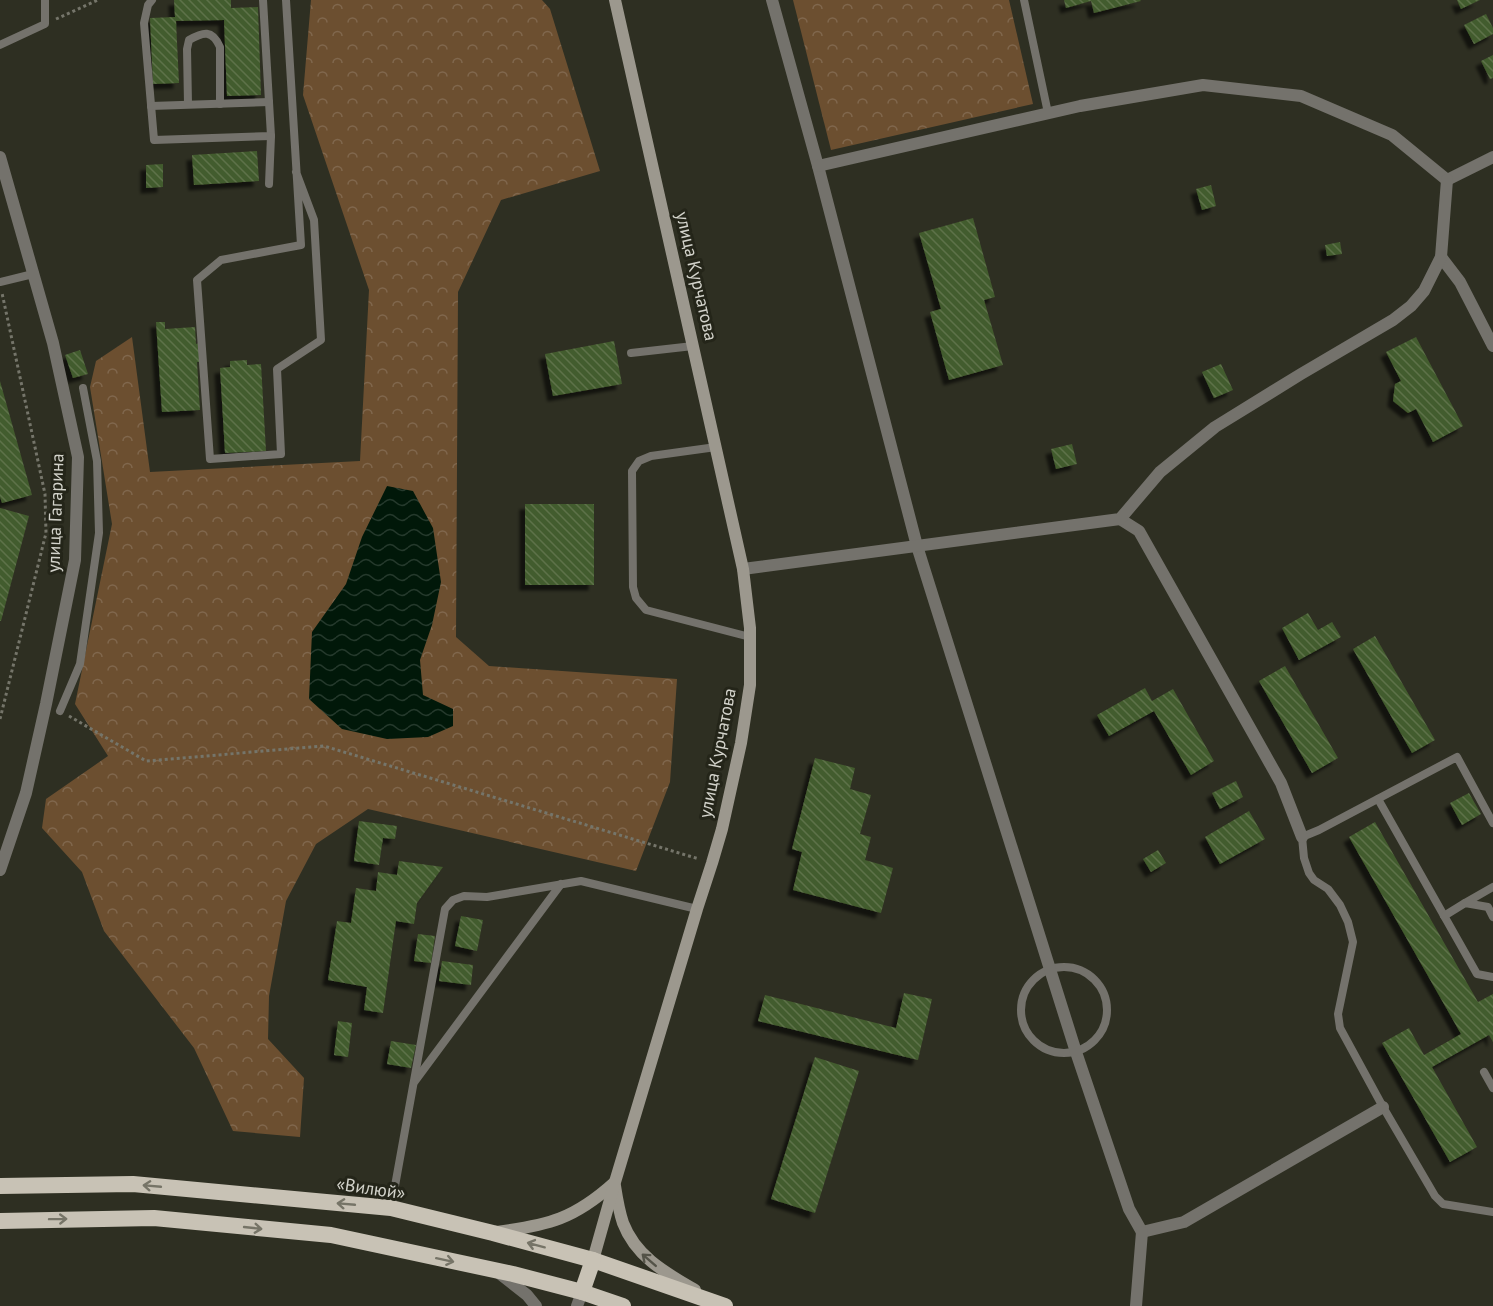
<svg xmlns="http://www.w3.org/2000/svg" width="1493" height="1306" font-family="'PT Sans',sans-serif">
<defs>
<pattern id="forest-crowns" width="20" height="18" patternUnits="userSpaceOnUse" patternTransform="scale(1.5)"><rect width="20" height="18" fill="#6c4f30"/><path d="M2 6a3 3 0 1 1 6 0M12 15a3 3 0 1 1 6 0" fill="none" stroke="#80674d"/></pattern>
<pattern id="water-waves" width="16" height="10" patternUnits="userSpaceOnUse" patternTransform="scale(1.5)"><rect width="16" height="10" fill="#011809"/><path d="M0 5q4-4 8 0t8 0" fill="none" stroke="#25392c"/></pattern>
<pattern id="building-back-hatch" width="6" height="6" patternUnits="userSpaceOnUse" patternTransform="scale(1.5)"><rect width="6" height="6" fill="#435b2d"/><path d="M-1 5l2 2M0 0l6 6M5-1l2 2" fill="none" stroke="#5d724a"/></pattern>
<filter id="shadow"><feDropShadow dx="-5.5" dy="5.5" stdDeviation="1.5" flood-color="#0009"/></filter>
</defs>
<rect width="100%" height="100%" fill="#2e2f22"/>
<g fill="url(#forest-crowns)">
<path d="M311 0H542L550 9 600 171 501 200 458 292 456 637 489 666 677 679 670 782 636 871 368 809 316 844 286 901 269 996 268 1039 304 1078 300 1137 233 1131 194 1048 104 931 82 872 42 828 46 799 108 756 75 704 112 524 90 387 96 361 132 337 150 472 360 461 369 290 303 95Z"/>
<path d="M793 0H1009L1033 104 831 150Z"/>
</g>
<path fill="url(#water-waves)" d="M387 486 413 491 433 528 441 582 432 625 420 660 423 695 453 709V726L428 737 387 739 342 729 309 699 312 632 346 584 362 537Z"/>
<g fill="url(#building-back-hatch)" filter="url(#shadow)">
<path d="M174 0H231V8L258 7 261 95 227 96 224 20 176 21 179 83 153 84 150 18 175 17Z"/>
<path d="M1064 0H1140L1141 1 1094 13 1091 1 1066 8Z"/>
<path d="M1457 0H1480L1461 9Z"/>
<path d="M1486 14 1493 28V34L1474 44 1464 25Z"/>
<path d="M1493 55V78L1490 79 1481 61Z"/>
<path d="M257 151 259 181 194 185 192 155Z"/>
<path d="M163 164V187L146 188V165Z"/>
<path d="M1211 185 1216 206 1202 210 1196 189Z"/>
<path d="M973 218 995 297 984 300 1003 365 949 380 930 312 941 309 919 233Z"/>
<path d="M1340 242 1342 254 1327 256 1325 245Z"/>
<path d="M156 322H165V329L195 327 196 344 199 343 200 362H197L200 410 162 412Z"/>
<path d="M1416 337 1463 426 1433 442 1416 409 1408 413 1393 401 1395 384 1401 381 1386 352Z"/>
<path d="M614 341 622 384 553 396 545 354Z"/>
<path d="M80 350 88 374 73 378 65 355Z"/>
<path d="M247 360V365L261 364 266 451 225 453 220 368 230 367V361Z"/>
<path d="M1221 364 1233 390 1214 398 1202 372Z"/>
<path d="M0 381 32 495 2 503 0 497Z"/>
<path d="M1072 444 1077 464 1056 469 1051 449Z"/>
<rect x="525" y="504" width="69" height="81"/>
<path d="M0 508 29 516 1 621H0Z"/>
<path d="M1308 613 1318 630 1332 622 1341 637 1299 660 1282 628Z"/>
<path d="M1375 636 1435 740 1412 753 1353 649Z"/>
<path d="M1285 666 1338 758 1312 773 1259 681Z"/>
<path d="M1145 688 1152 701 1173 689 1214 761 1191 775 1154 711 1109 736 1097 715Z"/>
<path d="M815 758 855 768 850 789 871 795 860 834 871 837 865 860 893 868 881 913 793 890 802 852 792 849Z"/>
<path d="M1236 781 1243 797 1220 809 1212 793Z"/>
<path d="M1469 793 1481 814 1462 825 1450 803Z"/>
<path d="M1249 811 1265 839 1220 864 1205 837Z"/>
<path d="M359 821 397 826 395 839 383 838 379 865 354 861Z"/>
<path d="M1375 822 1478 1002 1493 994V1042L1489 1035 1432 1067 1477 1147 1450 1162 1382 1043 1409 1028 1424 1055 1461 1034 1349 837Z"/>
<path d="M1158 850 1166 863 1151 872 1143 859Z"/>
<path d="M399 861 443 867 417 903 414 924 396 921 383 1013 364 1010 367 987 328 980 337 921 351 923 356 888 376 891 378 872 397 875Z"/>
<path d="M461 916 483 920 477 951 455 946Z"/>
<path d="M418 934 435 936 431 963 414 961Z"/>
<path d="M442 961 473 965 471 985 439 981Z"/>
<path d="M904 993 932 999 918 1060 758 1021 765 995 896 1028Z"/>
<path d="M338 1021 352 1023 348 1057 334 1055Z"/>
<path d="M391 1041 416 1045 411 1068 387 1064Z"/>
<path d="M815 1057 859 1071 815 1213 771 1199Z"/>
</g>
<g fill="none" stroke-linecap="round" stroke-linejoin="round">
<g stroke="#75756a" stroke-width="3" stroke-dasharray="3 3" stroke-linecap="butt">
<path d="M56 19 98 0"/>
<path d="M69 716 146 761 324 746 699 859"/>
<path d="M0 719 46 533 45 494 2 293"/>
</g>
<g stroke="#74726c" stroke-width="8">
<path d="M152 0 148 5 144 23 154 140 271 136 263 0"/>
<path d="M286 0 301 245 221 260 197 280 210 459 281 454 277 369 321 340 314 220 296 172"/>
<path d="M1024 0 1048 113"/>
<path d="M0 45 45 24V0"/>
<path d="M188 104 187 49 189 40C203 32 212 29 220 47V104"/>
<path d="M151 106 269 102"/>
<path d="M269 184 271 136"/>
<path d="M0 282 33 274"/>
<path d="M631 353 693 346"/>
<path d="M716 447 651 456 639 461 632 471 633 587 636 598 646 610 750 637"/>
<path d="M60 711 80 664 99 533 97 461 83 388"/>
<path d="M1378 799 1477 974 1493 977"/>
<path d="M1493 823 1457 757 1319 830 1302 837 1304 858 1309 873 1314 880 1328 889 1340 905 1348 922 1353 942 1338 1014 1340 1028 1383 1107 1435 1196 1443 1204 1493 1212"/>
<path d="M1465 903 1493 887"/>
<path d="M1444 916 1465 903 1488 907 1493 917"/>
<circle cx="1064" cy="1010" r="43"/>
<path d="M1484 1072 1493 1088"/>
<path d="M415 1081 561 884"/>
<path d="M391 1208 445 909 453 900 464 896 487 897 581 881 697 909"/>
</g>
<g stroke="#74726c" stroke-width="12">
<path d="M772 0 818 166 917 546 1076 1052 1129 1209 1142 1232 1184 1222 1383 1107"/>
<path d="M0 157 53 343 78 457 75 560 46 704 26 793 0 870"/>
<path d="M818 166 1080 106 1203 85 1301 96 1392 135 1447 180 1493 157"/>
<path d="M1441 257 1460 282 1493 346"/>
<path d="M1120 519 1139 531 1281 783 1302 837"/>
<path d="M743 569 1120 519 1160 472 1215 427 1301 374 1393 320 1411 306 1424 291 1441 257 1447 180"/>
<path d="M499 1273 527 1295 536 1306"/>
<path d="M577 1306 582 1292"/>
<path d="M1136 1306 1142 1232"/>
</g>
<g stroke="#9c988e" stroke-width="12">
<path d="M615 1186C617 1199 619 1211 623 1223 636 1257 666 1273 695 1290"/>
<path d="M497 1232C549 1225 574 1219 614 1183"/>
<path d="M593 1260 615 1182 697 909 712 863 722 829 741 743 750 685V628L743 569 615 0"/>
</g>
<g stroke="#c8c2b5" stroke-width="16">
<path d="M0 1186 133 1184 391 1208 493 1233 593 1260 725 1306"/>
<path d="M0 1221 154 1218 331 1235 513 1274 582 1292 623 1306"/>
<path d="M582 1292 593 1260"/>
</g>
</g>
<defs><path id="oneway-shaft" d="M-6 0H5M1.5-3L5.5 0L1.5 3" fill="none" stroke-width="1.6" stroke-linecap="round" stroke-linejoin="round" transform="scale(1.5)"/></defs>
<g stroke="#767467">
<use href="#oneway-shaft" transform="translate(152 1186) rotate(-175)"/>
<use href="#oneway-shaft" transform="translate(346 1204) rotate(-175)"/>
<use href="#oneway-shaft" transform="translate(58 1219) rotate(-1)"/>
<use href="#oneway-shaft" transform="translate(253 1228) rotate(6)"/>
<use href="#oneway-shaft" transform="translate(536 1245) rotate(-165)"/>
<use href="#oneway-shaft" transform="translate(445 1260) rotate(12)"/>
</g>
<use stroke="#545348" href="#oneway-shaft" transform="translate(649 1260) rotate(-139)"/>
<g text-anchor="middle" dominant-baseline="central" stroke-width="6" stroke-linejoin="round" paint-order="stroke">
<g font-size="18" fill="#d3d3cb" stroke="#242519">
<text transform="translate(697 276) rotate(77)">улица Курчатова</text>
<text transform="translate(55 513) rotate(-88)">улица Гагарина</text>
<text transform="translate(717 753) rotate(-79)">улица Курчатова</text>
<text transform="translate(371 1188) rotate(8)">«Вилюй»</text>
</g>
</g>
</svg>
